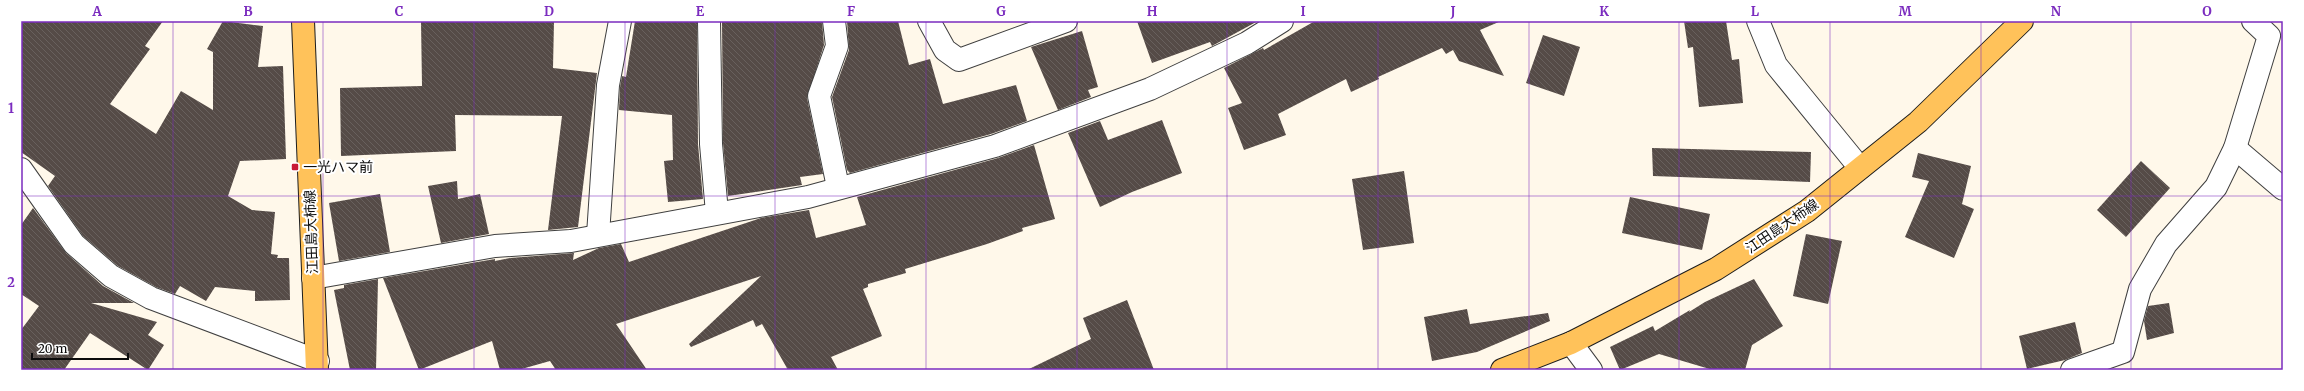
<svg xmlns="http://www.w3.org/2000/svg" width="2304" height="391" font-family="Merriweather,'Noto Sans JP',serif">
<defs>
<pattern id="building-back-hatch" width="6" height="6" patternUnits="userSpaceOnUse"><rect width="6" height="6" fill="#554b47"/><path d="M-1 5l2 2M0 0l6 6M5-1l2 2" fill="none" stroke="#68605d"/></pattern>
</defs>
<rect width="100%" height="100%" fill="#fff8ea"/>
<g fill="url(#building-back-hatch)">
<path d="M21 21H163L145 46 150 49 110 104 156 134 181 91 213 110V52L207 49 223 21 263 26 258 67 283 66 286 159 240 161 228 196 252 210 275 212 271 254 278 255 277 258H289L290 300 255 301V291L215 287 206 301 180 286 175 294 156 287 118 266 83 236 48 186 55 176 21 152Z"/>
<path d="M421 21H554L553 68 597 73 578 227 548 230 562 116 455 115 456 151 341 156 340 88 422 86Z"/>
<path d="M635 21H697L698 144 703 199 668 202 664 161 673 160 672 115 619 110 620 87 622 76 626 77Z"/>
<path d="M722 21H822L824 45 807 98 823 174 800 177 802 185 728 196 723 143Z"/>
<path d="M847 21H898L909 65 930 59 943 104 1016 85 1027 121 991 134 850 173 847 170 832 97 849 50Z"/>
<path d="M1137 21H1258L1212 46 1210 42 1152 63Z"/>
<path d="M1315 21H1501L1480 30 1504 76 1459 61 1453 50 1446 54 1442 48 1378 77 1379 79 1351 92 1346 79 1278 114 1286 135 1244 150 1228 108 1242 103 1224 68 1263 48 1264 50Z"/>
<path d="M1684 21H1726L1732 60 1739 59 1743 103 1699 107 1693 47 1688 48Z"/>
<path d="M1082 31 1098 87 1088 90 1091 97 1058 110 1031 47Z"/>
<path d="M1543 35 1580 47 1564 96 1526 83Z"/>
<path d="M1162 120 1182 173 1132 192 1100 207 1068 133 1100 121 1108 140Z"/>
<path d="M1034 145 1055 219 1022 228 1023 231 987 244 905 269 906 273 868 284V287L863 289 882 336 831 357 838 370H788L762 324 756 327 753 320 691 347 689 344 761 276 616 324 647 370H556L550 361 518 370H500L492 341 419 370 383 278 495 259V261L510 258 574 253 573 260 599 248 621 244 629 262 761 218 809 210 816 238 866 225 857 197 998 158Z"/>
<path d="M1652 148 1811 152 1810 182 1653 176Z"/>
<path d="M1918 153 1971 166 1962 204 1974 209 1954 258 1905 237 1929 181 1912 177Z"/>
<path d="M2141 161 2170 188 2126 237 2097 210Z"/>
<path d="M1404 171 1414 243 1363 250 1352 179Z"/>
<path d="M457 181 458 199 480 194 489 234 441 243 428 186Z"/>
<path d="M380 194 390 252 339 261 329 203Z"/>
<path d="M1630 197 1710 214 1702 250 1622 233Z"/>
<path d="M33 208 66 253 103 286 134 303H91L157 322 148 335 164 345 148 370 90 333 64 370H21V330L39 306 21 294V225Z"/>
<path d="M1806 234 1842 241 1828 304 1793 296Z"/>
<path d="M378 279 376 370H350L334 290 344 288V285Z"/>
<path d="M1754 279 1783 326 1752 345 1745 370H1713L1659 354 1620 370 1610 347 1653 326 1655 331 1690 310 1689 312 1705 302Z"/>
<path d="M1127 300 1154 370H1027L1091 339 1083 318Z"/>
<path d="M2169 303 2174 333 2147 340 2144 321 2148 306Z"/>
<path d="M1467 309 1470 324 1548 313 1550 321 1477 352 1432 361 1424 317Z"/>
<path d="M2075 322 2082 353 2065 360 2027 369 2019 336Z"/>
</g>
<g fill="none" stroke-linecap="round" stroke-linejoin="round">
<defs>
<g id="minor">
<path d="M709 21 711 144 717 213"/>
<path d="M834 21 837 46 819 96 838 187"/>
<path d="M929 21 945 50 959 60 1066 21"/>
<path d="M1758 21 1776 65 1860 168"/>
<path d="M2235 148 2283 189"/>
<path d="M21 169 74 244 111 276 151 298 318 361"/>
<path d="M598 235 608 85 620 21"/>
<path d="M313 278 495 246 571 241 808 197 995 146 1150 89 1247 43 1282 21"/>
<path d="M1571 343 1591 370"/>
<path d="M2072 370 2123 352 2140 289 2166 244 2216 187 2235 148 2269 36 2253 21"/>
</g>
<g id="major">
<path d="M303 21 317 370"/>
<path d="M1502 370 1571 343 1716 269 1807 211 1918 122 2022 21"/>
</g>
</defs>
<use href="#minor" stroke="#3f3f3f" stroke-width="24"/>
<use href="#major" stroke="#1d1d1d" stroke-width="24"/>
<use href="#minor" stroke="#fff" stroke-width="22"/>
<use href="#major" stroke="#ffc25a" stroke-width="22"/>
</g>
<path fill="none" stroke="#7b2cbf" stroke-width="1" stroke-opacity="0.55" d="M173 21V370M323 21V370M474 21V370M625 21V370M775 21V370M926 21V370M1077 21V370M1227 21V370M1378 21V370M1529 21V370M1679 21V370M1830 21V370M1981 21V370M2131 21V370M21 196H2283"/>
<rect fill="#c71836" stroke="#fff" stroke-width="1.5" x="291" y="163" width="8" height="8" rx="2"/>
<g text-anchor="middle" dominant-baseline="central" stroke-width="4" stroke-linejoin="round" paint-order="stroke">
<g font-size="14" fill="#0c0c0c" stroke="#fff" text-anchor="start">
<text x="303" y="167">一光ハマ前</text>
</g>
<g font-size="14" fill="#0c0c0c" stroke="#fff">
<text transform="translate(1782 226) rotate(-34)">江田島大柿線</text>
<text transform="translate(311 232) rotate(-92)">江田島大柿線</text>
</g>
</g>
<rect width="2304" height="391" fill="none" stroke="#ffffff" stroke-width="44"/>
<path d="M32 353v6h96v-6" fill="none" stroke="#0c0c0c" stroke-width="2"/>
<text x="38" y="353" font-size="12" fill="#0c0c0c" stroke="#ffffff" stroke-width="3" paint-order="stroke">20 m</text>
<rect x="22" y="22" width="2260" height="347" fill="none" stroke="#7b2cbf" stroke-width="1.5"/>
<g font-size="13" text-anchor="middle" font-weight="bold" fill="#7b2cbf">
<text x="97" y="16">A</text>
<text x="248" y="16">B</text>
<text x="399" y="16">C</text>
<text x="549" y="16">D</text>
<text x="700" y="16">E</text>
<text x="851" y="16">F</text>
<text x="1001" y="16">G</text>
<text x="1152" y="16">H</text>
<text x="1303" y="16">I</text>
<text x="1453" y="16">J</text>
<text x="1604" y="16">K</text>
<text x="1755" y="16">L</text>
<text x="1905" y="16">M</text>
<text x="2056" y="16">N</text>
<text x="2207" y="16">O</text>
<text x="11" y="113">1</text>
<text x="11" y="287">2</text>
</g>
</svg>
